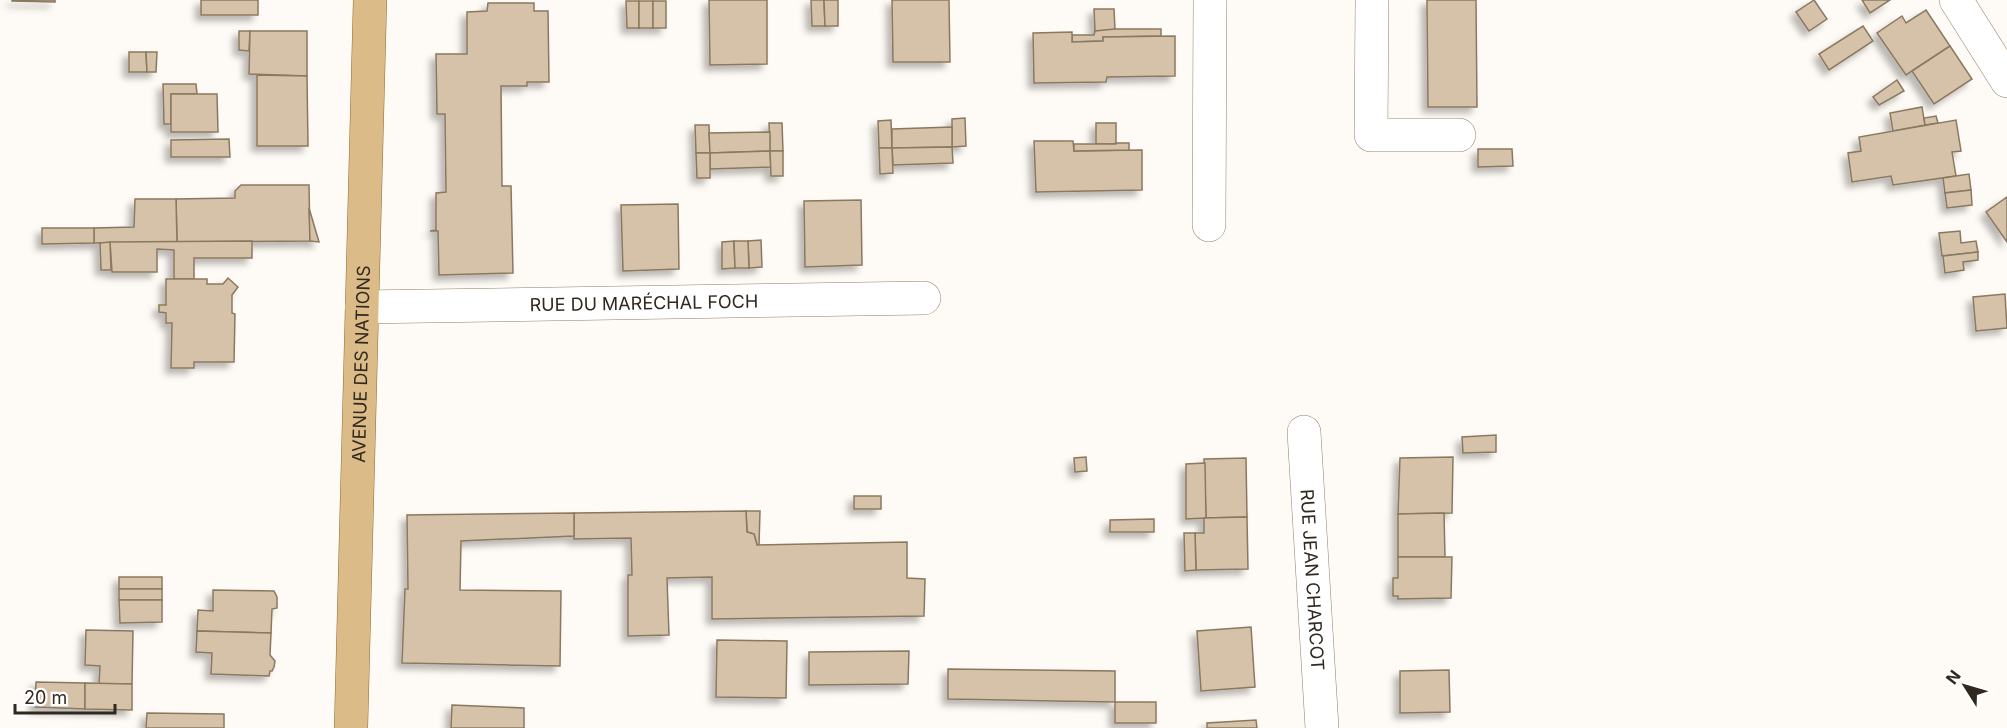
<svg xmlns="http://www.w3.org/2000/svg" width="2007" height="728" font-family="Inter,sans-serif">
<defs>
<filter id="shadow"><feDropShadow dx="-5.5" dy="5.5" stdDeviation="3" flood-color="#0004"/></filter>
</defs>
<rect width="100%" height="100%" fill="#fefaf5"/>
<g fill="#d5c2a8" stroke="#8a7960" stroke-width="1.5" filter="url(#shadow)">
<path d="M12 0H55V2L12 1Z"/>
<rect x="201" y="0" width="57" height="15"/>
<path d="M709 0H767V64L710 65Z"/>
<path d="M811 0H824L825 26H812Z"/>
<path d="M824 0H838V26H825Z"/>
<path d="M892 0H949L950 62H893Z"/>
<path d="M1427 0H1476L1477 107H1428Z"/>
<path d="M1814 0 1827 19 1809 31 1796 12Z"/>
<path d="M1862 0H1890L1870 13Z"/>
<path d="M626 1H639V28H627Z"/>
<rect x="639" y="1" width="14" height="27"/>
<rect x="653" y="1" width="13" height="27"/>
<path d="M488 3H534V11H548L549 82H527V86H501L502 186H511L513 273 439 275 438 231H430L436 230V193L446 192 445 114H437L436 54H467V12L487 11Z"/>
<path d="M1094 9H1114L1115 30 1095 31Z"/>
<path d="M1926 10 1950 46 1906 75 1877 33 1902 16 1906 23Z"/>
<path d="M1863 26 1873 41 1829 70 1819 54Z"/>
<path d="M1115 29H1161V36L1103 37V41L1072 42V35H1094L1095 31Z"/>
<path d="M239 31H250L249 51 239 50Z"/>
<path d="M250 31H307V76L249 74Z"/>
<path d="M1072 32V42L1103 41V37L1175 36V76L1107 77 1106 82 1034 83 1033 33Z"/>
<path d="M1950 46 1972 79 1934 104 1912 71Z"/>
<path d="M129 52H146L147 72H129Z"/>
<path d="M146 52H157L156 72H147Z"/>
<path d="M257 75 307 76 308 146H257Z"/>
<path d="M1897 80 1904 91 1879 105 1873 97Z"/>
<path d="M163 84H196L197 94H171V124H164Z"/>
<path d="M171 94H217L218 132H171Z"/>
<path d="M1922 107 1925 125 1893 131 1890 113Z"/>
<path d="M1936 116 1938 123 1925 125 1924 118Z"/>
<path d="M965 118 966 146 952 147V119Z"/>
<path d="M891 120 892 148H879L878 121Z"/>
<path d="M1956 120 1961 151 1952 152 1956 176 1893 185 1891 176 1852 182 1848 153 1861 151 1859 137Z"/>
<path d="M769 123H782L783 151H770Z"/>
<rect x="1096" y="123" width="20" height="21"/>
<path d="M695 125H709L710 153H696Z"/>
<path d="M952 127V147L892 148V129Z"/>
<path d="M770 132V151L710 153 709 133Z"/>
<path d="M229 139 230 157H171V140Z"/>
<path d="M1034 141H1073L1074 151 1142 150V190L1036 192Z"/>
<path d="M1116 143H1129V150L1074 151V144H1116Z"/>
<path d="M952 147 953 163 893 165 892 148Z"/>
<path d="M879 148H892L893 173 880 174Z"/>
<path d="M1478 149H1512L1513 166 1478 167Z"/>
<path d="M770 151 771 167 710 169V153Z"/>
<path d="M770 151H783V176H771Z"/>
<path d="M696 153H710V178H697Z"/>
<path d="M1969 174 1971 190 1945 193 1943 178Z"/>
<path d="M241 185H309L310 241 177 242 176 199 235 198V191Z"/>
<path d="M1971 190 1972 205 1947 208 1945 193Z"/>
<path d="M2007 197V242L1986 212Z"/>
<path d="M135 199H176L177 242 94 243V228L134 227Z"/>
<path d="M861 200 862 265 805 267 804 201Z"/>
<path d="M678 204 679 269 623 271 621 205Z"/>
<path d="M309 208 319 242 310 241Z"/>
<path d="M42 228H94V243L42 244Z"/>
<path d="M1960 231 1961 243 1976 241 1978 252 1942 256 1939 233Z"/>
<path d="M761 240 762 267 749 268 748 241Z"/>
<path d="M252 241V258H194V279H174V250L157 249V272H112L110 242Z"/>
<path d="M734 241 735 268 722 269V242Z"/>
<path d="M734 241H748L749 268H735Z"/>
<path d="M110 242 111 270H101L100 243Z"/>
<path d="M1978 252V260L1963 262 1964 270 1945 273 1943 256Z"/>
<path d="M228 278 238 287 232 295V313L235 314 234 362H194V368H171L172 323H166V313L159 312V305H166V279H207V284H223Z"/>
<path d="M2005 294 2007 328 1976 331 1973 297Z"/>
<path d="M1496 435V452L1463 453 1462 437Z"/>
<path d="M1086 457 1087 471 1075 472 1074 458Z"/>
<path d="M1453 457 1452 513 1398 514 1400 458Z"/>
<path d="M1246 458 1247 517 1206 518 1204 459Z"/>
<path d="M1205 463 1206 518 1186 519V464Z"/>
<rect x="854" y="496" width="27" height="13"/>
<path d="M746 511H760L759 545H757L754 534 747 532Z"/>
<path d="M746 511 747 532 754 534 757 545 907 542V578L925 579 924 616 712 619V577L667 578 669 635 628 636V575H632L631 538 574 539V513Z"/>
<path d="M574 513V536L461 541 460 590 561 591 560 666 402 663 405 589H408L407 515Z"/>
<path d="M1444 513 1445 557H1398V514Z"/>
<path d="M1247 517 1248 569 1196 570 1195 533H1204V518Z"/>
<path d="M1154 519V532H1110V520Z"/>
<path d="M1184 533H1195L1196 570 1185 571Z"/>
<path d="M1398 557H1452L1451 598 1398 599V596H1393V578H1398Z"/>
<rect x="119" y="577" width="43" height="12"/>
<rect x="119" y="589" width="43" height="11"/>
<path d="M213 590 274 591 277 597V608L272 609 271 633 197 631 198 610 213 611Z"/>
<path d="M119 600H162V622L120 623Z"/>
<path d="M1251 627 1255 687 1201 691 1197 631Z"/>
<path d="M86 630 133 631 132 684H99L100 666 85 665Z"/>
<path d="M197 631 271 633 270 655 275 661 274 667 272 671H270L269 676 211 674 212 653 196 652Z"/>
<path d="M717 640 787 641 786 698 716 697Z"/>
<path d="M909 651 908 684 809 685V652Z"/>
<path d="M948 669 1115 671V702L948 699Z"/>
<path d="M1449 670 1450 712 1400 713V671Z"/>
<path d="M36 682 85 683V709L35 707Z"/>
<path d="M85 683 132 684V710L85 709Z"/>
<rect x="1115" y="702" width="41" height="21"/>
<path d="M452 705 524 708V728H451Z"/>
<path d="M147 713 224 714V728H146Z"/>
<path d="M1256 720 1257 728H1207V723Z"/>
</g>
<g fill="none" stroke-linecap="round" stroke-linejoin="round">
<defs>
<g id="minor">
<path d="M1372 0 1371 135H1459"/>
<path d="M1956 0 2007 81"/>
<path d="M1209 225 1210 0"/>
<path id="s1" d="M362 307 924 298"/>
<path id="s2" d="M1304 432 1322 728"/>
</g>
<g id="major">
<path id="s3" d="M351 728 370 0"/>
</g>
</defs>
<use href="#minor" stroke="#938168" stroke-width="34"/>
<use href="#major" stroke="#906b2f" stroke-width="34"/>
<use href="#minor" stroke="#fff" stroke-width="33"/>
<use href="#major" stroke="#dbbb87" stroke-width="33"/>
</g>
<g text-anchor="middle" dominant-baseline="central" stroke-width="6" stroke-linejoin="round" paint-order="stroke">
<g font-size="18" fill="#30291f" stroke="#fff">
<text stroke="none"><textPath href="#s1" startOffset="282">RUE DU MARÉCHAL FOCH</textPath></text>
<text stroke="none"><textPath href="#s3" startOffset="364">AVENUE DES NATIONS</textPath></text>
<text stroke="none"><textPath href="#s2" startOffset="148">RUE JEAN CHARCOT</textPath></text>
</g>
</g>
<g transform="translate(1965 686) rotate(307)" stroke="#ffffff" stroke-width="4.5" paint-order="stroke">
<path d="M0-4.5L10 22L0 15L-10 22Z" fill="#30291f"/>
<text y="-9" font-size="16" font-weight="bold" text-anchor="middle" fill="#30291f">N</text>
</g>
<path d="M15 704v9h100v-9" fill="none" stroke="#30291f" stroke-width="3"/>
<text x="24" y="704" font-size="18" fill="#30291f" stroke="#ffffff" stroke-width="4.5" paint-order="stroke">20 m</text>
</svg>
